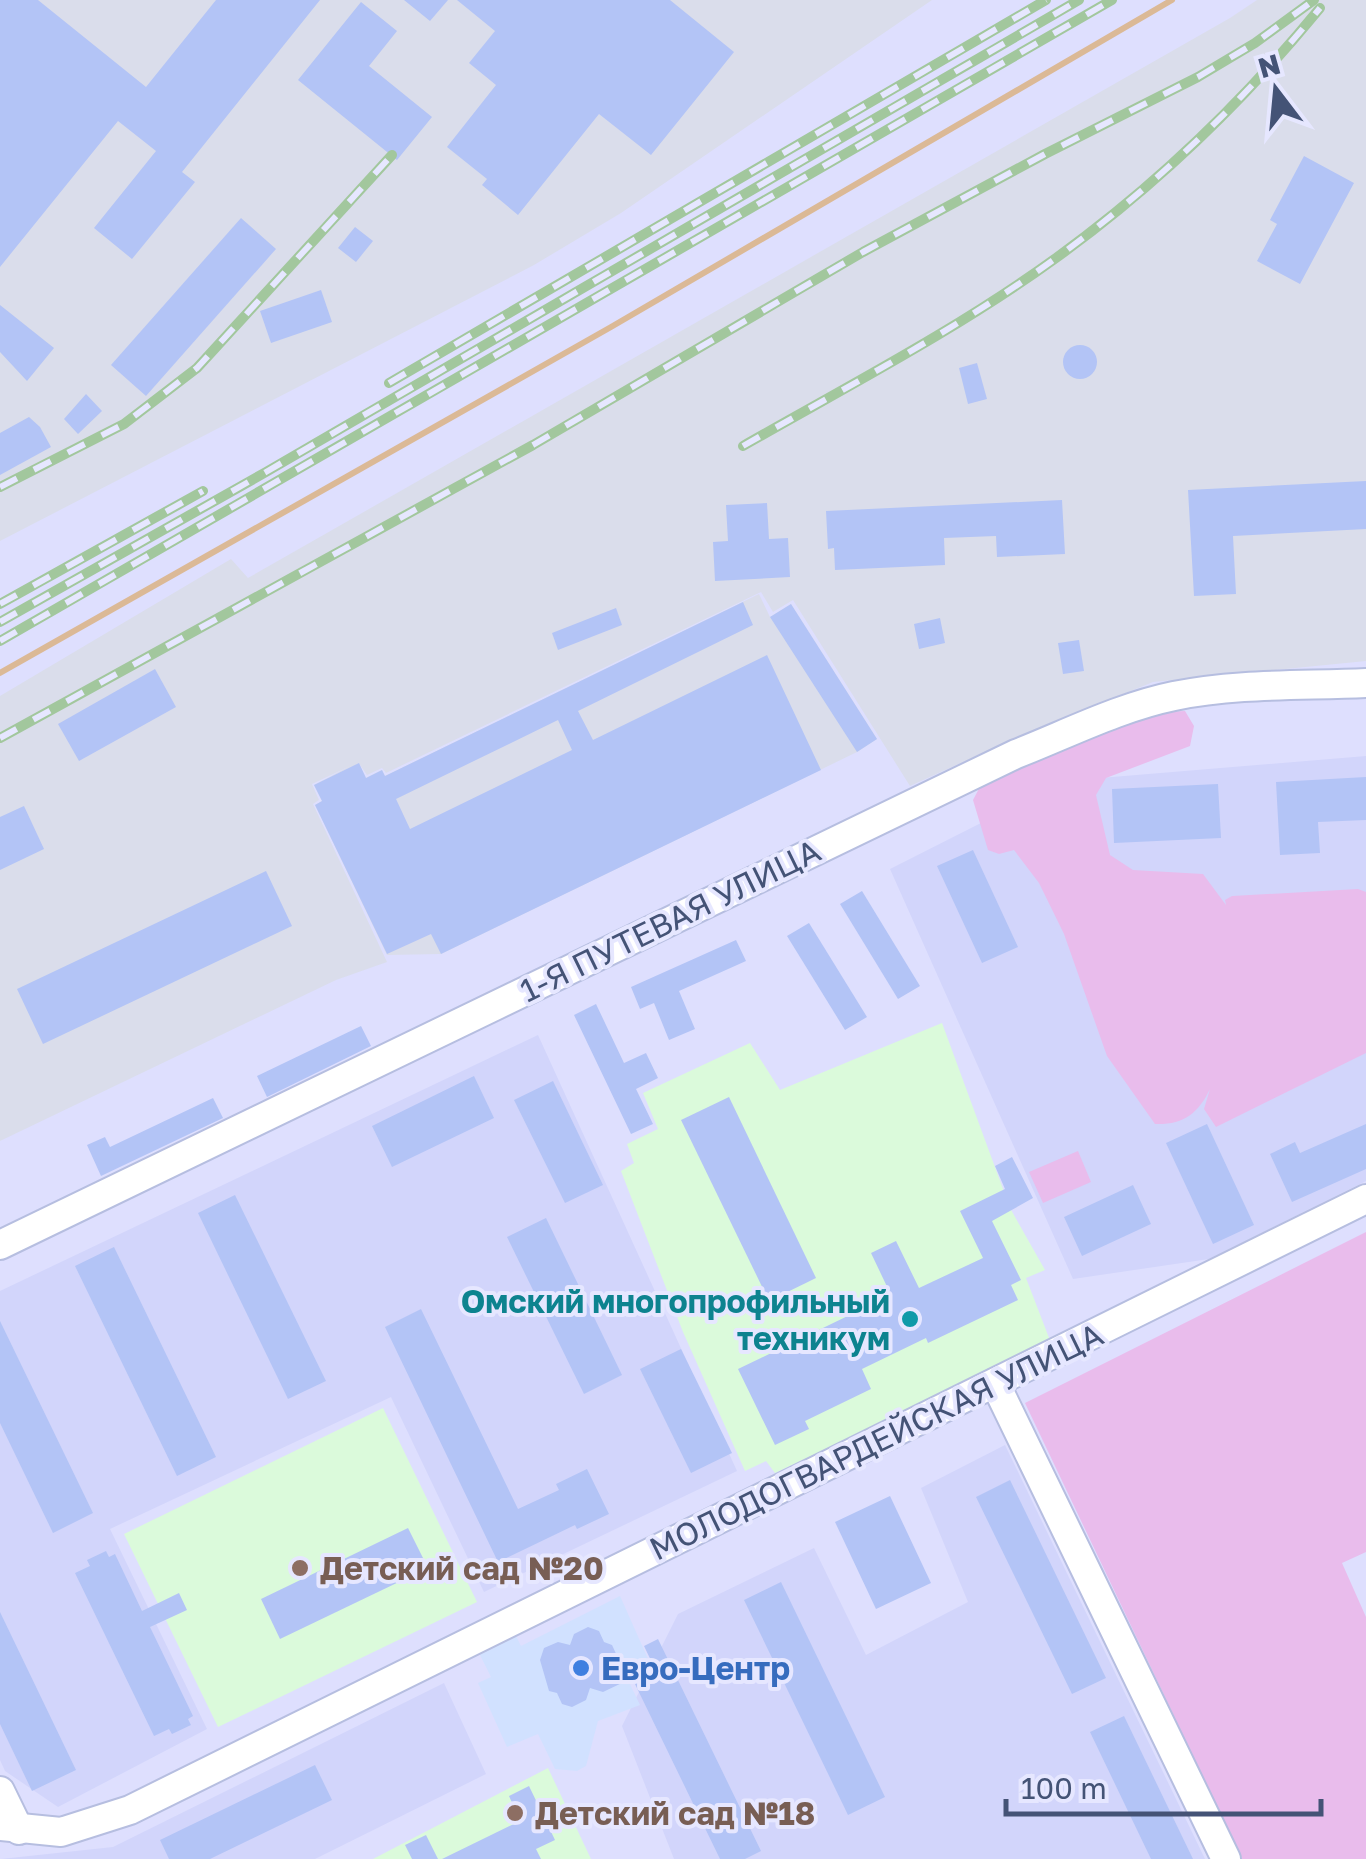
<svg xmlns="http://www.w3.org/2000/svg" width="1366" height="1859" font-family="'Golos Text',sans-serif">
<rect width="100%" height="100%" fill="#dedffe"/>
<g fill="#d2d5fb">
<path d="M1366 756V1181L1209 1259 1073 1279 890 869 1064 781Z"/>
<path d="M538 1035 737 1471 484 1592 391 1397 110 1529 207 1729 58 1807 5 1771 0 1760V1291Z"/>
<path d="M1005 1445 1205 1859H674L622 1726 678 1614 814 1548 866 1655 968 1602 921 1488Z"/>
<path d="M444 1683 486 1774 315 1859H1L113 1847Z"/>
</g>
<path fill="#d1e1ff" d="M620 1596 653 1670 629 1682 640 1705 598 1721 586 1766 577 1771 555 1769 538 1734 507 1747 478 1683 491 1677 479 1653 515 1634 521 1646Z"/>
<g fill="#daddeb">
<path d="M0 0H932L621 213 534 265 0 541Z"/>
<path d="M1257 0H1366V661L1153 682 1029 732 910 786 793 600 773 612 761 592 386 773 382 768 367 775 358 762 366 778 382 770 385 776 759 594 770 617 791 604 877 739 857 752 441 954 387 955 315 805 322 801 314 785 350 766 312 784 319 800 313 804 387 962 336 980 0 1141V696L231 559 248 578 1230 18Z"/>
</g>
<g fill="#dbfadb">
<path d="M942 1023 1010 1208 1045 1270 1026 1278 1051 1343 775 1473 766 1461 745 1471 683 1332 621 1171 634 1163 627 1144 658 1129 643 1093 750 1043 780 1090Z"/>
<path d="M383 1408 477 1602 218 1727 124 1534Z"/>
<path d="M548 1768 591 1859H373Z"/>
</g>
<g fill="#e9bcec">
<path d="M1185 711 1194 726 1190 746 1106 778 1096 795 1110 855 1133 870 1203 874 1226 905 1225 900 1232 896 1358 889 1366 892V1053L1216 1127 1204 1109 1210 1089C1198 1114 1183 1125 1155 1124L1107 1056 1064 934 1039 883 1014 850 999 854 988 850 973 800 982 783 1146 713Z"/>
<path d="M1078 1151 1091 1182 1043 1203 1029 1172Z"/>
<path d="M1366 1232V1552L1342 1563 1366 1617V1859H1242L1025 1403Z"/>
</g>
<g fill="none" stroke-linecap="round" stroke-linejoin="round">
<path stroke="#dbb996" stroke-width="6" d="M0 673 611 327 1172 0"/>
</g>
<g fill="#b3c4f6" fill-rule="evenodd">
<path d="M0 0H38L146 87 216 0H320L182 172 195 182 132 259 94 228 156 151 118 121 0 267Z"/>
<path d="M404 0H448L430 21Z"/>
<path d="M457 0H670L734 52 651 155 599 114 518 215 482 185 487 179 447 147 496 85 469 63 495 31Z"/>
<path d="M361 2 397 31 369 66 432 117 397 160 298 80Z"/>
<path d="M1304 156 1354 183 1300 284 1257 261 1277 224 1270 220Z"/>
<path d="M241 218 276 249 146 396 111 365Z"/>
<path d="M355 227 373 241 356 262 338 248Z"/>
<path d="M321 290 332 322 271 343 260 311Z"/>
<path d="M0 305 54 348 27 381 0 352Z"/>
<circle cx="1080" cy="362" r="17"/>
<path d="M977 363 987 399 968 404 959 368Z"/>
<path d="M86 394 102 411 78 434 64 419Z"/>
<path d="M29 417 40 427 51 447 0 475V433Z"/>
<path d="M1366 481V529L1233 536 1236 594 1194 596 1188 490Z"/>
<path d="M1062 500 1065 554 997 557 996 536 944 538 945 565 835 570 834 548 828 549 826 511Z"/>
<path d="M767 503 769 539 788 538 790 577 715 581 713 542 728 541 726 505Z"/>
<path d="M743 602 753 625 578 711 593 740 767 655 821 770 441 954 431 934 387 954 315 805 322 801 314 785 359 763 366 778 382 770 385 776ZM558 720 572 750 410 829 396 799Z"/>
<path d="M791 604 877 739 857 752 770 617Z"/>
<path d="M616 608 622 625 558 650 552 633Z"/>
<path d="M940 618 945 643 919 649 914 624Z"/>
<path d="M1079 640 1084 671 1063 674 1058 643Z"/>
<path d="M155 669 176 707 79 761 58 724Z"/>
<path d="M1366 777V820L1318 822 1320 853 1280 855 1276 782Z"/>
<path d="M1218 784 1221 838 1114 843 1112 789Z"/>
<path d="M24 806 44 849 0 870V817Z"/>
<path d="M973 850 1018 947 982 963 937 866Z"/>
<path d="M266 871 292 926 43 1044 17 989Z"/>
<path d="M862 891 920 986 898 999 840 904Z"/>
<path d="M809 923 867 1017 845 1030 787 936Z"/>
<path d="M736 940 746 961 679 991 695 1029 669 1040 654 1003 640 1009 631 987Z"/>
<path d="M596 1004 624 1063 646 1053 658 1078 636 1089 653 1124 631 1134 574 1015Z"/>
<path d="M361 1026 371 1046 267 1097 257 1076Z"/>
<path d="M474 1076 494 1118 392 1167 372 1126Z"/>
<path d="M553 1081 603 1185 565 1203 514 1100Z"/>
<path d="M729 1097 816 1278 769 1301 681 1120Z"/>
<path d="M213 1098 223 1118 101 1176 87 1145 105 1137 110 1147Z"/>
<path d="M1207 1124 1254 1225 1213 1244 1166 1143Z"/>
<path d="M1366 1124V1169L1292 1202 1270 1154 1295 1142 1300 1153Z"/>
<path d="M1012 1157 1033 1198 992 1221 1021 1280 1011 1285 1018 1300 928 1343 926 1338 862 1369 871 1389 805 1421 809 1429 775 1445 738 1369 891 1295 871 1253 896 1241 919 1288 983 1258 960 1211 1005 1189 995 1166Z"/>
<path d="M1133 1185 1151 1224 1082 1256 1064 1217Z"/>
<path d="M235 1195 326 1381 288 1399 198 1213Z"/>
<path d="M546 1218 622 1375 584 1394 507 1237Z"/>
<path d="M114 1247 216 1457 177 1476 75 1266Z"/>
<path d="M421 1309 518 1509 559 1490 556 1484 587 1469 609 1514 577 1529 575 1525 498 1562 385 1327Z"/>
<path d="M0 1321 93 1513 53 1533 0 1423Z"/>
<path d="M681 1349 732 1453 691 1473 640 1369Z"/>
<path d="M1010 1480 1106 1678 1072 1694 976 1497Z"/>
<path d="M890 1496 931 1583 876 1609 835 1522Z"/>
<path d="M408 1528 428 1568 280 1639 261 1599Z"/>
<path d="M106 1551 109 1557 115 1554 142 1611 179 1593 187 1610 150 1627 193 1716 188 1719 191 1725 172 1734 169 1729 154 1736 75 1573 90 1566 87 1560Z"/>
<path d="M781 1582 885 1797 848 1815 744 1600Z"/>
<path d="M0 1612 76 1770 32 1791 0 1724Z"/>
<path d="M588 1627 599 1631 604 1642 612 1645 618 1658 615 1665 624 1682 603 1692 590 1688 586 1700 572 1707 562 1704 557 1693 549 1691 540 1660 544 1648 558 1642 570 1645 574 1634Z"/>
<path d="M658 1639 761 1851 745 1859H720L635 1684 657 1673 644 1646Z"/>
<path d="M1124 1716 1193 1859H1151L1090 1732Z"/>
<path d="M315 1765 332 1800 210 1859H169L160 1840Z"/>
<path d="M529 1786 555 1840 536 1849 541 1859H442L520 1821 509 1796Z"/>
<path d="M426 1835 438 1859H412L405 1845Z"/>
</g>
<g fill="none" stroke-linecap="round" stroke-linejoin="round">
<defs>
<g id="tertiary">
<path d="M0 1245 1016 754C1067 734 1120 707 1174 696 1237 683 1303 686 1366 683"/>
<path d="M995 1383 1226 1859"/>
<path d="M0 1791 19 1830"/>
<path d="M0 1826 61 1832 130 1810 1366 1199"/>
</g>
</defs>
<use href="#tertiary" stroke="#b6bee0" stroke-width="32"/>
<use href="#tertiary" stroke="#fff" stroke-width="28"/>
<defs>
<g id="rail">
<path d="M389 383 1046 0"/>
<path d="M743 446C848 386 958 329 1056 258 1154 187 1243 102 1320 8"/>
<path d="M0 487 124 424 197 368 392 155"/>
<path d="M0 604 203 491"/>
<path d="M0 622 266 472 1079 0"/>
<path d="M0 641 1112 0"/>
<path d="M0 738 533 445 863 252 1045 154 1198 77 1255 43 1314 0"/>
</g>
</defs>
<use href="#rail" stroke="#a2c79d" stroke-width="10"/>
<use href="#rail" stroke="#e6e7ff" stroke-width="6" stroke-dasharray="19" stroke-linecap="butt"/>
</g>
<circle fill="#0f9aa8" stroke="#e6e7ff" stroke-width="4" cx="910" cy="1319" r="10"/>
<g fill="#8d6e63" stroke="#e6e7ff" stroke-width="4">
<circle cx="300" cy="1568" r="10"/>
<circle cx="515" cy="1813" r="10"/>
</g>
<circle fill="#3f7fe0" stroke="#e6e7ff" stroke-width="4" cx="581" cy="1668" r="10"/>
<g text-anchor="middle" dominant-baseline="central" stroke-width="8" stroke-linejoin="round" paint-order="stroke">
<g font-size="32" fill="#445376" stroke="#e6e7ff">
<text transform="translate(670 920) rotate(-26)">1-Я ПУТЕВАЯ УЛИЦА</text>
<text transform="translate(876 1441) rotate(-26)">МОЛОДОГВАРДЕЙСКАЯ УЛИЦА</text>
</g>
<g font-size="32" font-weight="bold" fill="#0d838f" stroke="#e6e7ff" text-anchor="end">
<text x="890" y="1301">Омский многопрофильный<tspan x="890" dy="37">техникум</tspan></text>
</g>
<g font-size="32" font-weight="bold" fill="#785e54" stroke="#e6e7ff" text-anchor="start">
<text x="320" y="1568">Детский сад №20</text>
<text x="535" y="1813">Детский сад №18</text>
</g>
<g font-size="32" font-weight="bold" fill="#366cbe" stroke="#e6e7ff" text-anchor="start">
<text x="601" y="1668">Евро-Центр</text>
</g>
</g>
<g transform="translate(1276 90) rotate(344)" stroke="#e6e7ff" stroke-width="8" paint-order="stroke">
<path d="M0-8L18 38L0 25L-18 38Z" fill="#445376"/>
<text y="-15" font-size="28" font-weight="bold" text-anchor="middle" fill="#445376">N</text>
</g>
<path d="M1006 1799v15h315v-15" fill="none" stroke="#445376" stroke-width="5"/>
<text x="1021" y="1799" font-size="30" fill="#445376" stroke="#e6e7ff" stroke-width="8" paint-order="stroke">100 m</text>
</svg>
